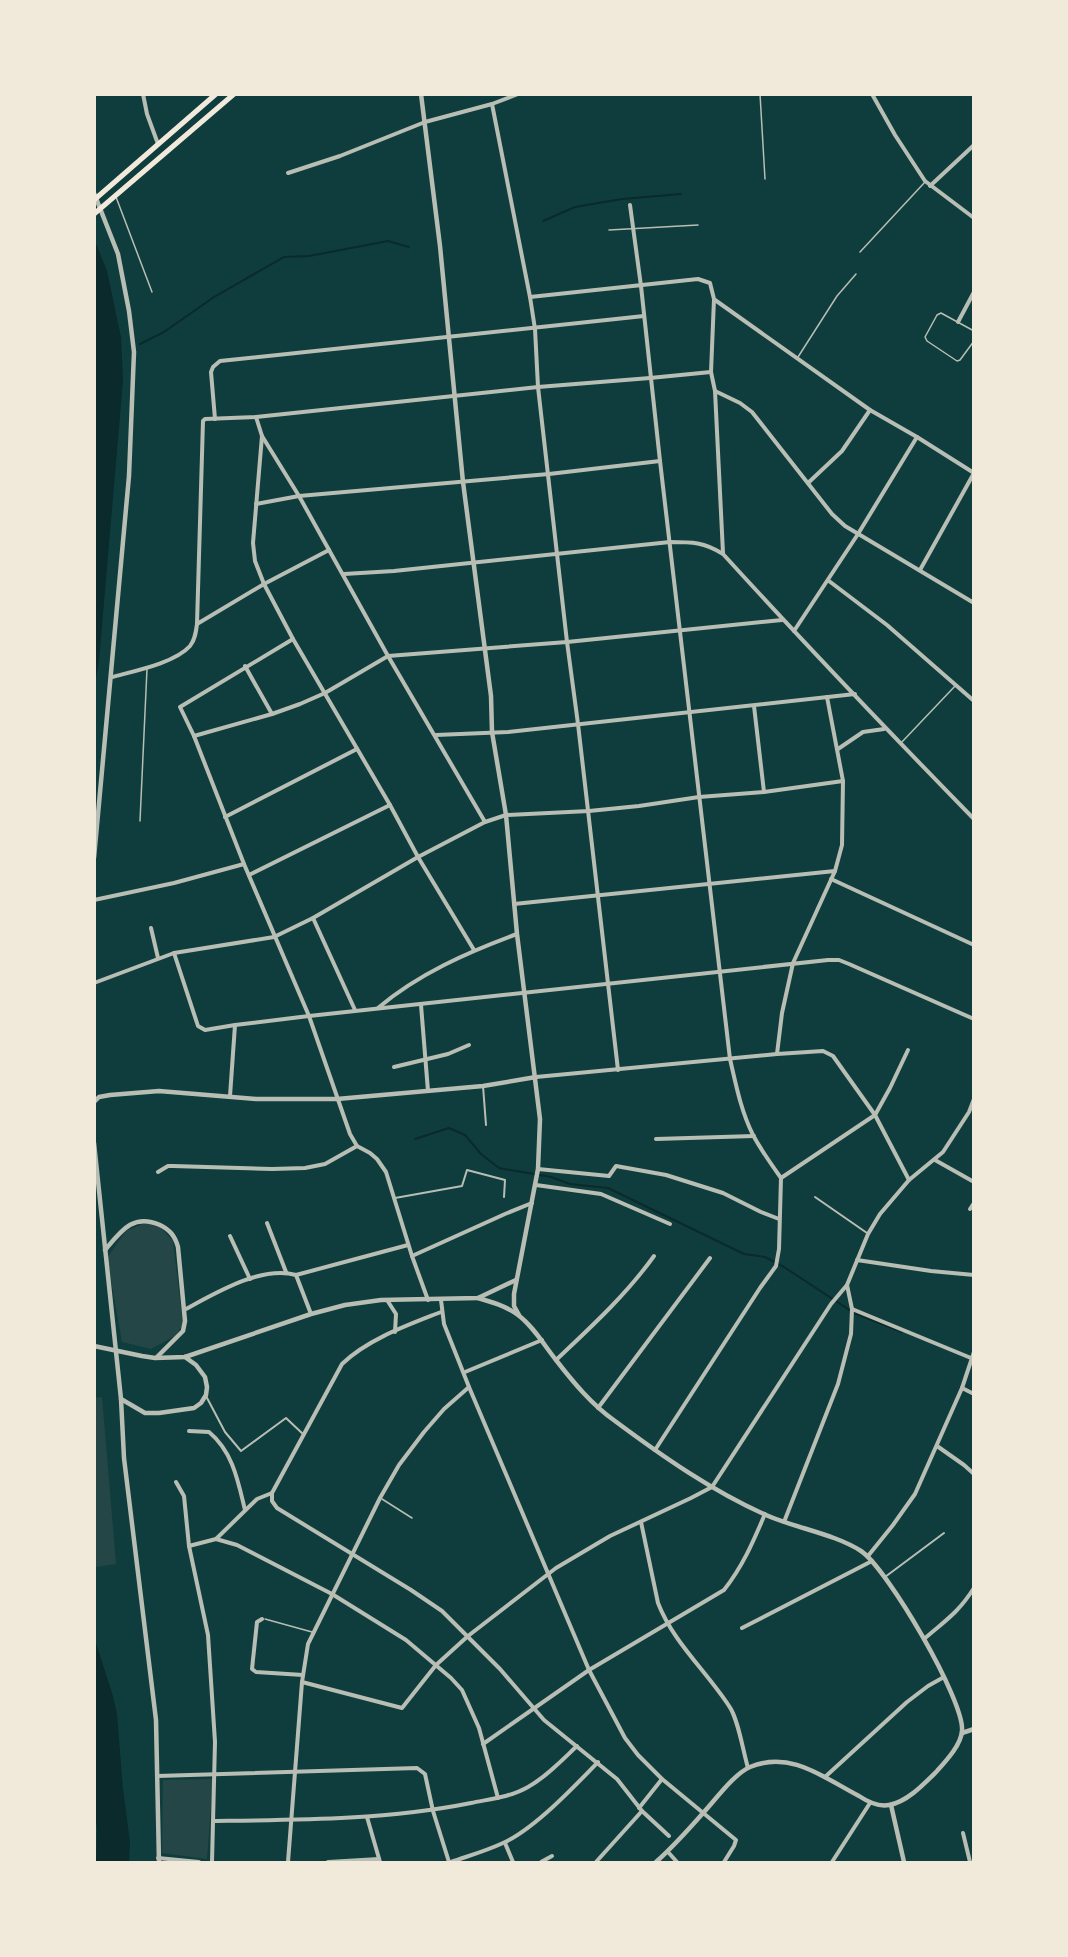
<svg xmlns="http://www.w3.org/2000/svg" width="1068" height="1957" font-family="'Open Sans',sans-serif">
<rect width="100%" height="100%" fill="#0f3d3e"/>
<g fill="#244646">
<path d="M145 1223 160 1227 173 1241 183 1325 175 1336 151 1349 122 1342 107 1258 126 1231Z"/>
<path d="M102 1397 116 1564 95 1567 94 1398Z"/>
<path d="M213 1779 207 1859 162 1853 163 1780Z"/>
</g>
<g fill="#0a2a2b">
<path d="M95 241 107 271 121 337 123 381 99 661 95 684V717Z"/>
<path d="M95 1640 113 1696 117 1714 123 1789 130 1842 129 1862H96L97 1828 94 1806Z"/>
</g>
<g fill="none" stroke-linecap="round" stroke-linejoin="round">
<g stroke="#0a2a2b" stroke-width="2">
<path d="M543 221 575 207 622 199 681 194"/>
<path d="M140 344 164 332 214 297 284 257 309 256 388 241 409 247"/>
<path d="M415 1139 449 1128 465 1135 481 1154 499 1168 551 1177 570 1184 608 1188 744 1254 765 1257 784 1267 854 1313 902 1332"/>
</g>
<g stroke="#b8beb3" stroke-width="1.5">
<path d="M760 94 765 179"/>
<path d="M116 197 152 292"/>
<path d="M609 230 698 225"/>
<path d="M860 252 925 182"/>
<path d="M974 331 941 313 937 315 925 337 927 341 957 361 960 360 974 341"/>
<path d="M798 357 837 296 856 274"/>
<path d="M901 743 956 685"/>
<path d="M140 821 147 669"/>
<path d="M382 1499 412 1518"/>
<path d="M265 1619 312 1632"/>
</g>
<g stroke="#b8beb3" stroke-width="2">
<path d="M483 1086 486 1125"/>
<path d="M815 1197 867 1233"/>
<path d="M395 1198 462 1186 467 1170 505 1180 504 1197"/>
<path d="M206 1396 225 1432 241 1451 286 1418 304 1435"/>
<path d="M885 1577 944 1533"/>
</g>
<g stroke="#b8beb3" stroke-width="4">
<path d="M143 94 147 114 158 144"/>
<path d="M872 94 895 135 925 181 974 218"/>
<path d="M492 104 530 297 535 329 538 387 567 642 578 724 618 1070"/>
<path d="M288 173 340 156 425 122 492 104 518 94"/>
<path d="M930 186 974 145"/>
<path d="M630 205 641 286 660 461 730 1059C736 1085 741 1111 753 1135 761 1150 771 1164 781 1178"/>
<path d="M530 297 698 279 710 283 714 299 711 372 715 391 723 553"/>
<path d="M715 300 870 410 917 437 974 473"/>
<path d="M958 322 974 292"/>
<path d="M715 391 740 403 752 412 832 514 845 526 974 603"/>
<path d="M256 417 262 436 299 496 388 656 485 822"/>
<path d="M215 419 211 372 213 367 220 361 644 316"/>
<path d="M262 436 253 543 255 561 264 584 293 639 390 805 418 857 474 950"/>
<path d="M808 483 842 451 870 410"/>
<path d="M256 504 299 496 549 474 660 461"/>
<path d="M920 570 974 473"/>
<path d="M344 574 394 571 670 542C692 542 704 542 723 554 805 644 889 732 974 819"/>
<path d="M829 581 887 625 974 701"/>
<path d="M197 624 264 584 329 550"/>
<path d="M794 631 858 534 917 437"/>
<path d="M293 639 180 707 194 736 244 864 309 1016 350 1134 357 1146 370 1153 377 1159 386 1172 412 1256 428 1300"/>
<path d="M245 666 272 714"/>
<path d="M112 677C134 671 175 663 190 646 195 640 196 632 197 624L203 421 205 419 256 417 538 387 650 378 711 372"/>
<path d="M754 706 764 792"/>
<path d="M436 735 508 732 855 694"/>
<path d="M194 736 272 714 300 704 325 693 388 656 567 642 782 620"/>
<path d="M838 749 863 732 884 729"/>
<path d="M225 817 357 749"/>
<path d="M249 875 390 805"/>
<path d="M831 879 974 945"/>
<path d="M94 900 174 883 244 864"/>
<path d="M514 904 835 871"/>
<path d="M313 918 355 1010"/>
<path d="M151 928 158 958"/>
<path d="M174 953 198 1026 205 1030 235 1025 309 1016 828 960H839L849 964 974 1019"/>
<path d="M94 983 174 953 274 937 313 918 418 857 485 822 506 815 589 811 639 806 699 797 764 792 843 781"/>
<path d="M421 1005 428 1091"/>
<path d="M378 1008C418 974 468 952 517 934"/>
<path d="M777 1054 782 1013 793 963 835 871 842 845 843 781 827 697"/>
<path d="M394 1067 448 1054 469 1045"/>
<path d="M536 1077 777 1054 823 1051 833 1056 875 1115 909 1180"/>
<path d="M230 1096 235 1025"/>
<path d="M656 1139 754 1136"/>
<path d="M935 1160 974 1182"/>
<path d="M538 1169 609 1176 616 1166 666 1175 723 1193 761 1212 779 1219"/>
<path d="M158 1172 168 1166H173L272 1169 305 1168 325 1164 357 1146"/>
<path d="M781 1178 875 1115 890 1088 908 1050"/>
<path d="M536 1185 601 1194 670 1224"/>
<path d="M970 1209 974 1203"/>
<path d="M267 1223 286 1272"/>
<path d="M230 1236 250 1279"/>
<path d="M412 1256 505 1214 532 1203"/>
<path d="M857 1260 931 1271 974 1275"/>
<path d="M296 1275 311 1314"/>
<path d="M387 1300 396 1314 395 1332"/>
<path d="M441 1300 444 1324 469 1387 589 1670 625 1738 638 1755 662 1779 736 1840 734 1846 724 1862"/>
<path d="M852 1309 971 1358"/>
<path d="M184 1310C214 1294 261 1265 296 1275L408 1245"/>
<path d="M441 1312C408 1325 368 1339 342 1364L272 1493V1501L277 1508 411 1590 442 1611 500 1669 544 1720 617 1779 642 1811 669 1836"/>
<path d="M556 1360C591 1327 626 1295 654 1256"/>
<path d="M465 1372 542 1340"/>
<path d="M962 1388 974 1394"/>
<path d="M598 1408 710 1258"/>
<path d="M189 1431 209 1432C233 1452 238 1481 245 1510"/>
<path d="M937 1446 964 1465 974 1474"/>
<path d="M655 1450 760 1288 776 1266 779 1249 781 1178"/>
<path d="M176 1482 184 1496 189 1546 208 1635 215 1742 212 1862"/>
<path d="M641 1522 658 1603C673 1642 707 1672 729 1706 738 1718 743 1751 748 1768"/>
<path d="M784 1522 838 1384 851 1334 852 1309 847 1285 868 1234 880 1214 909 1180 943 1152 969 1112 974 1099"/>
<path d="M216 1539 257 1499 272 1493"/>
<path d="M189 1546 216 1539 237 1545 332 1594 406 1640 451 1678 462 1690 479 1728 498 1798"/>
<path d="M868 1556 893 1525 915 1494 962 1388 974 1352"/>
<path d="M262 1619 257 1622 252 1669 256 1672 303 1675"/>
<path d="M742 1628 872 1561"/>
<path d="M924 1639C946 1620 958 1613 974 1588"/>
<path d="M302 1682 402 1708 436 1665 468 1636 556 1568 610 1536 691 1498 712 1487 831 1304 847 1285"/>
<path d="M483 1744 589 1670 724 1590C743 1566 753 1542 765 1514"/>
<path d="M157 1776 417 1768 425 1774 433 1811 449 1862"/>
<path d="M825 1777 907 1702 928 1686 944 1677"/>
<path d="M639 1808 662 1779"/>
<path d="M367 1817 380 1862"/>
<path d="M214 1821C300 1820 386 1820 471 1803 490 1799 511 1797 528 1787 546 1777 562 1760 577 1746"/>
<path d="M963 1833 970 1862"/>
<path d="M505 1843 513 1862"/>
<path d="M668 1852 677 1862"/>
<path d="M158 1858 199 1862"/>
<path d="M288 1862 302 1682 308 1644 380 1498 399 1465 424 1432 444 1409 469 1387"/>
<path d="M328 1862 379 1859"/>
<path d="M451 1862C468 1856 486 1851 503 1843 534 1829 574 1787 598 1762"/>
<path d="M541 1862 552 1856"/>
<path d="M596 1862 642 1811"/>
<path d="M832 1862 870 1803"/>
</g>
<g stroke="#b8beb3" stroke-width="4.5">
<path d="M421 94 440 246 463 482 491 696 492 732 506 815 517 934 540 1119 538 1169 514 1294V1306L519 1315"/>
<path d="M94 193 118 254 129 311 134 352 129 476 94 858"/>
<path d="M94 1102 99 1097 110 1095 159 1091 256 1099H337L483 1086 536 1077"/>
<path d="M94 1143 121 1399 124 1458 156 1720 159 1862"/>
<path d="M105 1250C121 1231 133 1213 160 1225 170 1230 175 1236 178 1247L185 1321 183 1331 157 1357"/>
<path d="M478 1298C492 1302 506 1306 518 1315 533 1326 544 1345 556 1360 573 1382 592 1405 615 1421 662 1456 712 1491 766 1515 795 1528 835 1534 861 1551 887 1568 965 1701 962 1731 961 1745 946 1761 937 1771 924 1784 907 1802 889 1805 878 1807 868 1802 859 1796 824 1778 791 1750 750 1767 734 1774 716 1799 704 1812 689 1829 673 1847 656 1862"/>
<path d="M94 1346 142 1356 155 1358 185 1357 311 1314 345 1305 381 1300 478 1298 516 1280"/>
<path d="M121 1399 145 1413H159L194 1408 201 1403 206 1395 207 1387 205 1377 196 1365 185 1357"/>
<path d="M962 1733 974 1729"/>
<path d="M891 1805 904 1862"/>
</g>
<g stroke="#f1e9da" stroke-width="5">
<path d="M94 200 216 94"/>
<path d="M94 214 234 94"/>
</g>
</g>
<rect width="1068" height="1957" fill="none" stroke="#f1e9da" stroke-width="192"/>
</svg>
